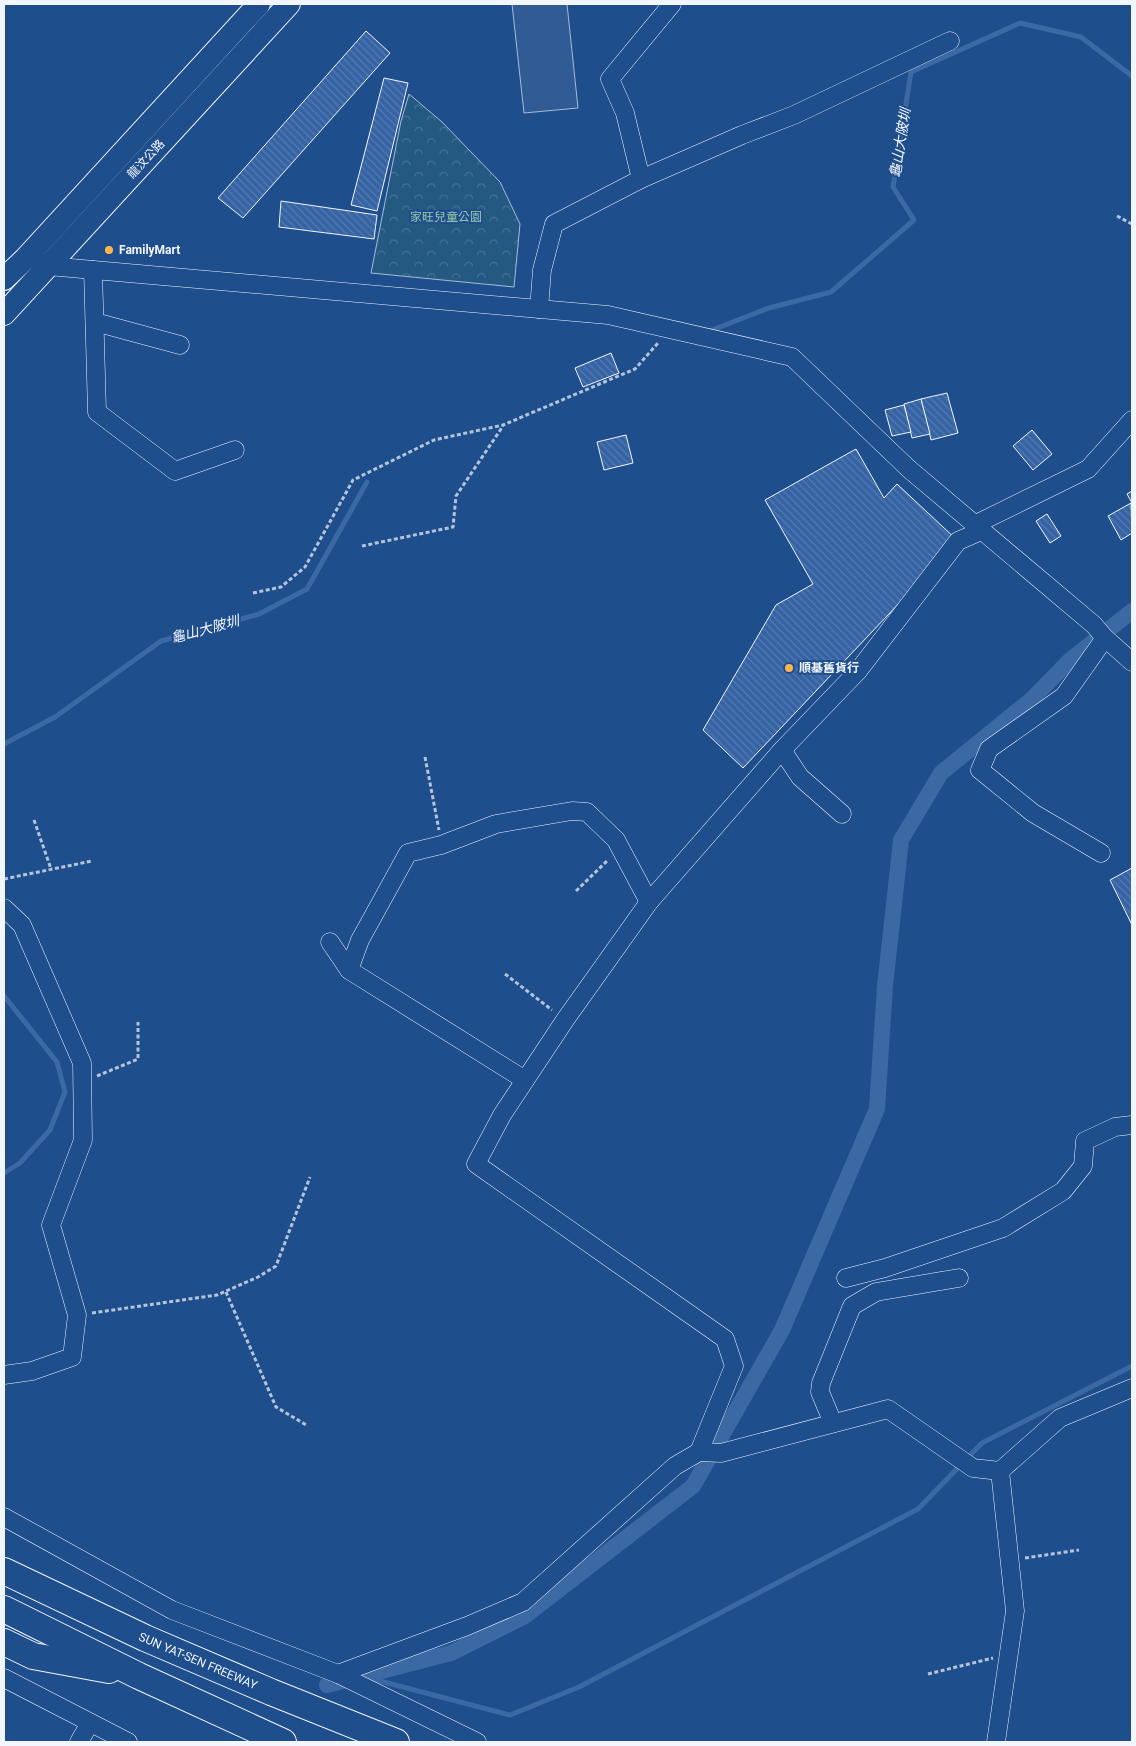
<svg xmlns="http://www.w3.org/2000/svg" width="1136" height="1746" font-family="Roboto,'Noto Sans TC',sans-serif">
<defs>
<pattern id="forest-crowns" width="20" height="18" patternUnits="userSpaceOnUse" patternTransform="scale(1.25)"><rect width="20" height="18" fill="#245a82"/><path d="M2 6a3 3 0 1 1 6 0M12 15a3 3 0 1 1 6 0" fill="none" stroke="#447295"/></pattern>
<pattern id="building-back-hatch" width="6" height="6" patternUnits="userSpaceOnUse" patternTransform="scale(1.25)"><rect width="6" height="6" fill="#3563a3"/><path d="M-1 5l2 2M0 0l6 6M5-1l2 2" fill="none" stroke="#537ab1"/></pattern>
</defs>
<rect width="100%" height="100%" fill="#1f4e8c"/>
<path fill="url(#forest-crowns)" stroke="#a8bbd7" d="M409 94 442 122 500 182 520 224 514 287 371 273 401 121Z"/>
<path fill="#305b95" stroke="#a8bbd7" d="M512 4H567L578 108 524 113Z"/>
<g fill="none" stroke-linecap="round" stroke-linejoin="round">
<g stroke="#3b69a3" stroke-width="5">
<path d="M712 330 769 308 831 292 914 220 893 187 911 72 1020 23 1081 37 1132 76"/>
<path d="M4 744 55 717 161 641 259 614 307 589 367 482"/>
<path d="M4 996 57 1062 65 1092 50 1130 20 1163 4 1173"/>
<path d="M361 1676 510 1715 579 1687 918 1509 982 1443 1132 1366"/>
</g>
<path stroke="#3b69a3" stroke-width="16" d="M327 1685 451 1653 525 1616 693 1486 782 1330 877 1109 885 986 901 840 941 773 1032 699 1069 661 1132 611"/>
</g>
<g fill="url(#building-back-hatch)" stroke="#f2f6ff">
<path d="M366 31 390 53 243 218 218 198Z"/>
<path d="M384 78 408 83 377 211 351 205Z"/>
<path d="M281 201 377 215 374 239 279 227Z"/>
<path d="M611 353 619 373 583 387 575 368Z"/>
<path d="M947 393 958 433 931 440 921 399Z"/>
<path d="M921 399 930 434 912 438 904 404Z"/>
<path d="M904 405 911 432 892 436 885 410Z"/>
<path d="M1032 430 1052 454 1033 470 1013 446Z"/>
<path d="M626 435 633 463 604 470 597 442Z"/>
<path d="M856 449 884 498 897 484 958 541 743 768 703 730 776 605 813 584 765 500Z"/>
<path d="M1132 491V503L1127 494Z"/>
<path d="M1131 503 1132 533 1121 540 1108 516Z"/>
<path d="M1047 514 1061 536 1050 543 1036 521Z"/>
<path d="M1132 868V925L1110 880Z"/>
</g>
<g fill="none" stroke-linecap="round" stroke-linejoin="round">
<defs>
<g id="minor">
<path d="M641 179 625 113 610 79 672 4"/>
<path d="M40 263 48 266 608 315 792 357 909 469 1094 625 1104 637 1132 662"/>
<path d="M93 270 97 412 175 471 235 450"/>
<path d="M539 309 542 270 554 224 641 179 742 135 794 115 950 41"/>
<path d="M95 322 180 345"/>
<path d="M974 525 1088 469 1132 420"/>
<path d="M782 750 800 777 842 814"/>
<path d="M1101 853 1033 813 980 770 989 749 1064 696 1105 638"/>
<path d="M4 908 22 925 82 1063 83 1140 51 1225 77 1315 72 1357 32 1371 4 1375"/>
<path d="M330 942 349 970"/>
<path d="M525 1080 349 970 360 940 408 853 441 845 496 824 572 811 587 812 616 840 649 902"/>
<path d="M846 1278 885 1268 1003 1228 1063 1191 1083 1166 1085 1141 1115 1127 1132 1125"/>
<path d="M833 1423 820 1392 821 1383 852 1306 876 1292 959 1278"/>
<path d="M699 1452 734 1366 725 1339 476 1164 502 1115 565 1020 649 902 782 750 858 671 958 541 981 531"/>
<path d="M4 1517 172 1610 338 1674 467 1626 523 1602 675 1466 699 1452 721 1453 888 1409 973 1468 1000 1471 1060 1418 1132 1388"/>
<path d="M338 1674 477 1742"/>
<path d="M4 1678 128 1742"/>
<path d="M79 1742 90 1723"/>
<path d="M996 1742 1015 1611 1000 1471"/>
</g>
<g id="major">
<path d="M4 279 25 259 259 4"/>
<path d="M4 314 289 4"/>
</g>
<g id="highway">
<path d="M4 1571 145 1638 271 1692 396 1742"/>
<path d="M4 1609 139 1676 283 1742"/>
<path d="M4 1642 33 1656 109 1670"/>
</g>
</defs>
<use href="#minor" stroke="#f2f6ff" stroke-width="19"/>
<use href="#major" stroke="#f2f6ff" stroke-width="24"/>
<use href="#highway" stroke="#f2f6ff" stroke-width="28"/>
<g stroke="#b3c4dc" stroke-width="3" stroke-dasharray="4 2.5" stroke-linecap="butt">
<path d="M1117 216 1132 224"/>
<path d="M362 546 453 527 456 496 503 426"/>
<path d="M253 593 281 587 305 567 353 480 434 440 503 425 635 369 658 343"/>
<path d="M425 757 439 830"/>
<path d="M34 820 51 869"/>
<path d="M4 879 92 861"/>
<path d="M576 891 608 860"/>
<path d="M505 974 552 1010"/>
<path d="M97 1076 138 1059V1022"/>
<path d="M226 1292 276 1407 308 1426"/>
<path d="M92 1313 217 1295 258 1277 276 1266 310 1177"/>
<path d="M1025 1558 1079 1550"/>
<path d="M928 1674 993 1658"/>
</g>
<use href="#minor" stroke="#1f4e8c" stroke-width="18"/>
<use href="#major" stroke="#1f4e8c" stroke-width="22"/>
<use href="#highway" stroke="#1f4e8c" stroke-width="26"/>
</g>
<g fill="#ffb74d" stroke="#1f4e8c" stroke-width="2">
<circle cx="109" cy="250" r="5"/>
<circle cx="789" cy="668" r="5"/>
</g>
<g text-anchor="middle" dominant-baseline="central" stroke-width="4" stroke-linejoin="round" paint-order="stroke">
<g font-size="12" fill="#f2f6ff" stroke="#1f4e8c">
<text transform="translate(146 159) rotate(-47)">龍汶公路</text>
<text transform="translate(198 1661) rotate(23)">SUN YAT-SEN FREEWAY</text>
</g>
<g font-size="12" fill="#97c8a6" stroke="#1f4e8c">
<text x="446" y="217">家旺兒童公園</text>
</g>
<g font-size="12" font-weight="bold" fill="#f2f6ff" stroke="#1f4e8c" text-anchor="start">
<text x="119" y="250">FamilyMart</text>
<text x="799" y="668">順基舊貨行</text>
</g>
<g font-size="14" font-style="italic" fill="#f2f6ff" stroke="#1f4e8c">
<text transform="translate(900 143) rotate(-81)">龜山大陂圳</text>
<text transform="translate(205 629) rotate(-15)">龜山大陂圳</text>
</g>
</g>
<rect width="1136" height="1746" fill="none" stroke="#f2f6ff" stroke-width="10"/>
</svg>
